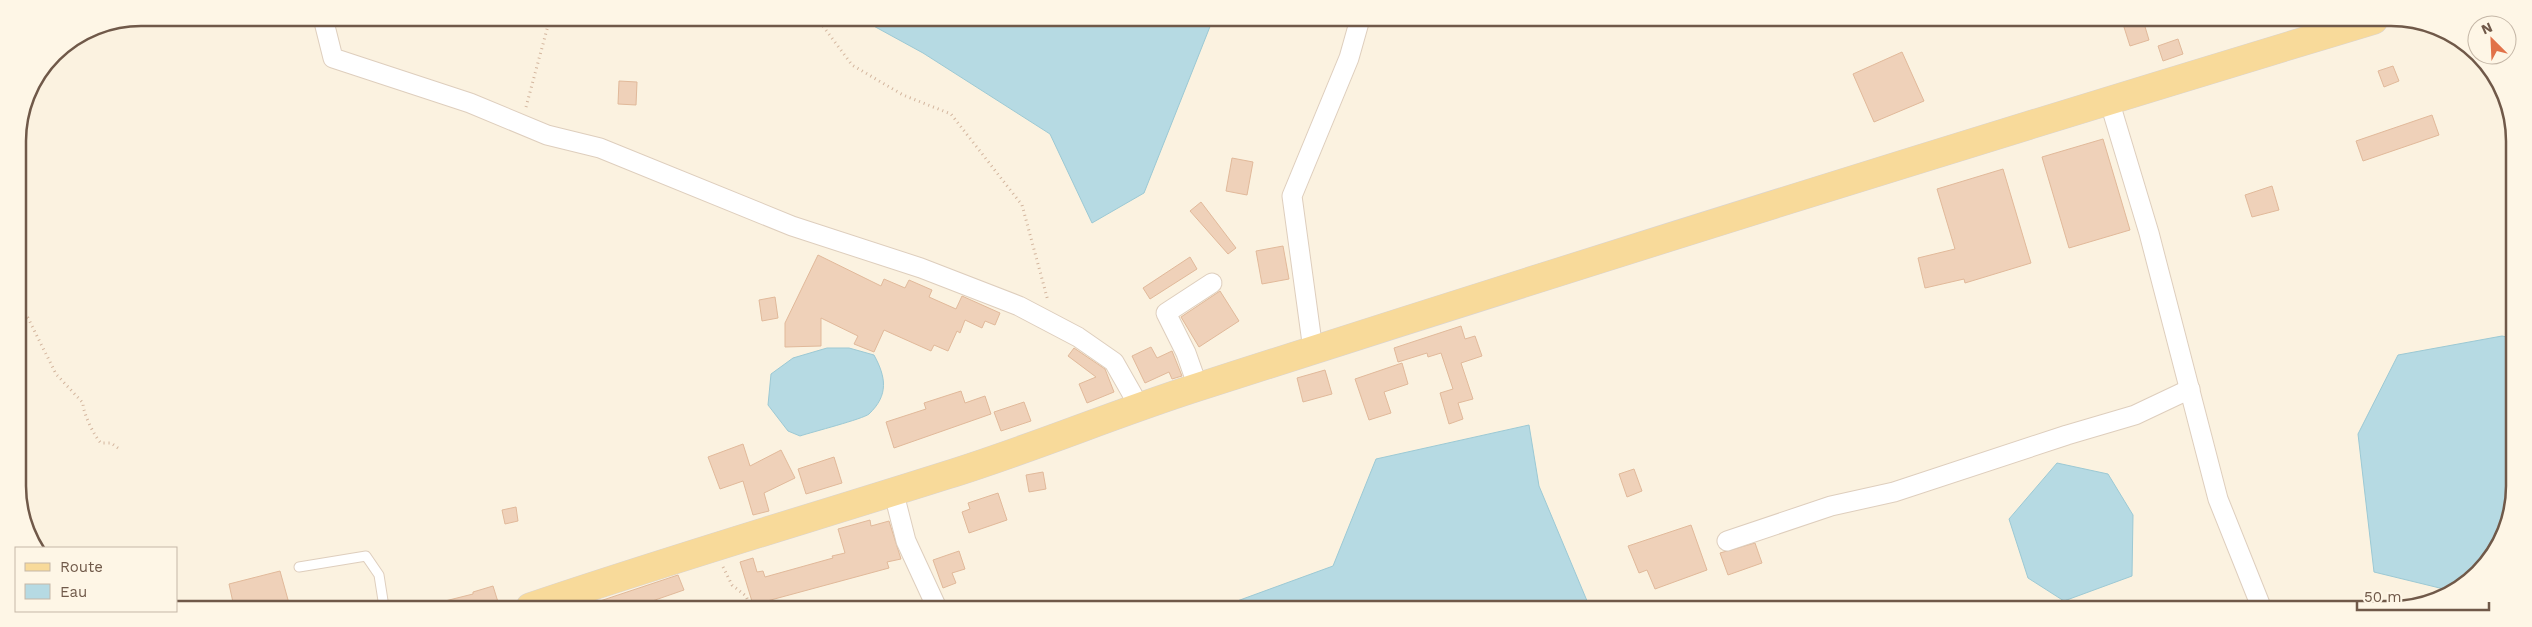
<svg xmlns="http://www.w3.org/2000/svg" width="2532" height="627" font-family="'Work Sans',sans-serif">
<rect width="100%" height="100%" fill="#fbf2e0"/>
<g fill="#b6dae3" stroke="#9cc9d4">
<path d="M859 18 1213 19 1144 193 1092 223 1050 134 923 53Z"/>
<path d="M2502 336 2512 338V510L2498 548 2472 579 2452 591 2374 572 2358 434 2398 355Z"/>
<path d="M827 348H849L874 355C886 377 889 395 869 414 863 419 812 432 800 436L788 431 768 405 771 374 793 358Z"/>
<path d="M1529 425 1539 486 1590 608H1218L1333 566 1376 459Z"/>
<path d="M2057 463 2108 474 2133 515 2132 576 2064 601 2028 578 2009 519Z"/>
</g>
<g fill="#efd1b9" stroke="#e1b99a">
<path d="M2127 20H2143L2149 40 2130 46 2123 24 2128 23Z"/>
<path d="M2178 39 2183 54 2163 61 2158 46Z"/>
<path d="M1902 52 1924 101 1874 122 1853 74Z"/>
<path d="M2393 66 2399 81 2384 87 2378 71Z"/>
<path d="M619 81 637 82 636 105 618 104Z"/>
<path d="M2432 115 2439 135 2363 161 2356 141Z"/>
<path d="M2103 139 2130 230 2069 248 2042 157Z"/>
<path d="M1232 158 1253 162 1247 195 1226 191Z"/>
<path d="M2003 169 2031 263 1965 283 1964 279 1925 288 1918 258 1955 249 1937 189Z"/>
<path d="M2272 186 2279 210 2252 217 2245 195Z"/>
<path d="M1201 202 1236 248 1228 254 1190 211Z"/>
<path d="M1283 246 1289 279 1262 284 1256 251Z"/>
<path d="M818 255 881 286 884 279 905 288 909 280 932 290 929 297 956 309 962 296 1000 313 995 325 985 321 982 328 965 320 960 333 957 331 948 351 934 345 931 351 884 330 874 352 854 344 858 336 821 318V346L785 347V323Z"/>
<path d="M1190 257 1197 269 1150 299 1143 288Z"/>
<path d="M1220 291 1239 321 1199 347 1181 317Z"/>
<path d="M775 297 778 318 762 321 759 300Z"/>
<path d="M1461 326 1465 339 1475 336 1482 356 1461 363 1473 399 1458 403 1463 419 1449 424 1440 393 1453 389 1441 353 1428 357 1427 353 1398 362 1394 348Z"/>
<path d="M1151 347 1157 358 1172 351 1182 376 1172 379 1169 372 1145 383 1132 356Z"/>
<path d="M1074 348 1105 369 1114 392 1087 403 1079 384 1096 377 1068 356Z"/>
<path d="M1402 363 1408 384 1384 392 1391 413 1369 420 1355 379Z"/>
<path d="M1325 370 1332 394 1303 402 1297 378Z"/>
<path d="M961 391 965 403 985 396 991 414 894 448 886 422 926 409 924 403Z"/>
<path d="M1024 402 1031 421 1001 431 994 412Z"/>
<path d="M743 444 750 466 781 450 795 478 764 493 769 511 753 515 743 481 720 489 708 457Z"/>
<path d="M834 457 842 483 806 494 798 469Z"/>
<path d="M1634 469 1642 491 1627 497 1619 474Z"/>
<path d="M1043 472 1046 489 1029 492 1026 475Z"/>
<path d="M998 493 1007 520 969 533 962 512 970 509 968 503Z"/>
<path d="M516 507 518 521 505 524 502 510Z"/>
<path d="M870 520 871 526 889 521 901 559 887 562 889 568 767 601 768 604 754 608 740 562 753 558 757 572 763 571 765 577 833 558 832 556 845 553 838 529Z"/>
<path d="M1691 525 1707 570 1655 589 1647 570 1639 573 1628 546Z"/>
<path d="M1755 543 1762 563 1728 575 1720 553Z"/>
<path d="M959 551 965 569 952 573 956 583 943 588 933 560Z"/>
<path d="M280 571 290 607H234L229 584Z"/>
<path d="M678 575 684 590 632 608H589L588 605Z"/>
<path d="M493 586 498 602 478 607H441V602L473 594V592Z"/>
</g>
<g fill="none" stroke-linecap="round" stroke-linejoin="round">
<defs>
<path id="lane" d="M299 567 366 556 379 575 384 607"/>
<g id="street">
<path d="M323 18 333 58 470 103 547 135 600 148 792 226 921 268 1019 306 1078 337 1114 362 1139 406"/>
<path d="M2109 100 2149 233 2218 499 2262 609"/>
<path d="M1313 350 1292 196 1349 58 1360 19"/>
<path d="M1198 387 1186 353 1166 313 1212 283"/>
<path d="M893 490 906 541 937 608"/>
<path d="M1727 541 1831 506 1894 492 2067 435 2135 415 2190 389"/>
</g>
<path id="primary" d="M530 607C668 560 808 519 947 475 1031 449 1111 415 1195 388 1587 262 1980 139 2374 20"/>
</defs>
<use href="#lane" stroke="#decebd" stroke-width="11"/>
<use href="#street" stroke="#decebd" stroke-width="21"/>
<use href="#primary" stroke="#dad4d0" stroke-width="29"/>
<g stroke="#d3b59d" stroke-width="3" stroke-dasharray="1 4" stroke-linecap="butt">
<path d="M817 18 852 65 903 95 951 114 1022 205 1048 301"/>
<path d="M526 107 550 18"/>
<path d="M19 312 28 318 56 374 83 403C83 413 94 436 101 443H111L118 448"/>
<path d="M723 567 732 585 746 596 751 608"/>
</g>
<use href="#lane" stroke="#fff" stroke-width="9"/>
<use href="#street" stroke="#fff" stroke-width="19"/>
<use href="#primary" stroke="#f8da9a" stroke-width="28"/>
</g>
<path d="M0 0H2532V627H0ZM141 26H2391A115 115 0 0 1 2506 141V486A115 115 0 0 1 2391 601H141A115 115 0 0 1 26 486V141A115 115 0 0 1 141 26Z" fill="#fef6e6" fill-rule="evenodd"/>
<path fill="none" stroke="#705949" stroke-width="2.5" d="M141 26H2391A115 115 0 0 1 2506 141V486A115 115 0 0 1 2391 601H141A115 115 0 0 1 26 486V141A115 115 0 0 1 141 26Z"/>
<rect x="15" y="547" width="162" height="65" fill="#fef6e6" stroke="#c5b7a7"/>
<rect x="25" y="563" width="25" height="8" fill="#f8da9a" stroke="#c5b7a7"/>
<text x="60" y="572" font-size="15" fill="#705949">Route</text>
<rect x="25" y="584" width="25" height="15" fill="#b6dae3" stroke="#c5b7a7"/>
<text x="60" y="597" font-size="15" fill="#705949">Eau</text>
<g transform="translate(2492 40) rotate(336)"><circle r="24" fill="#fef6e6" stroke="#c5b7a7"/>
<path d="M0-4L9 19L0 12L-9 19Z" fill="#e17249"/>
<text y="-8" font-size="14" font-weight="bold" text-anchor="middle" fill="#705949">N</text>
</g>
<path d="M2357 602v8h132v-8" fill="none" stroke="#705949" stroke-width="2.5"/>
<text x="2364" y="602" font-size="15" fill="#705949" stroke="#fef6e6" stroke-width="4" paint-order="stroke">50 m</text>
</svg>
